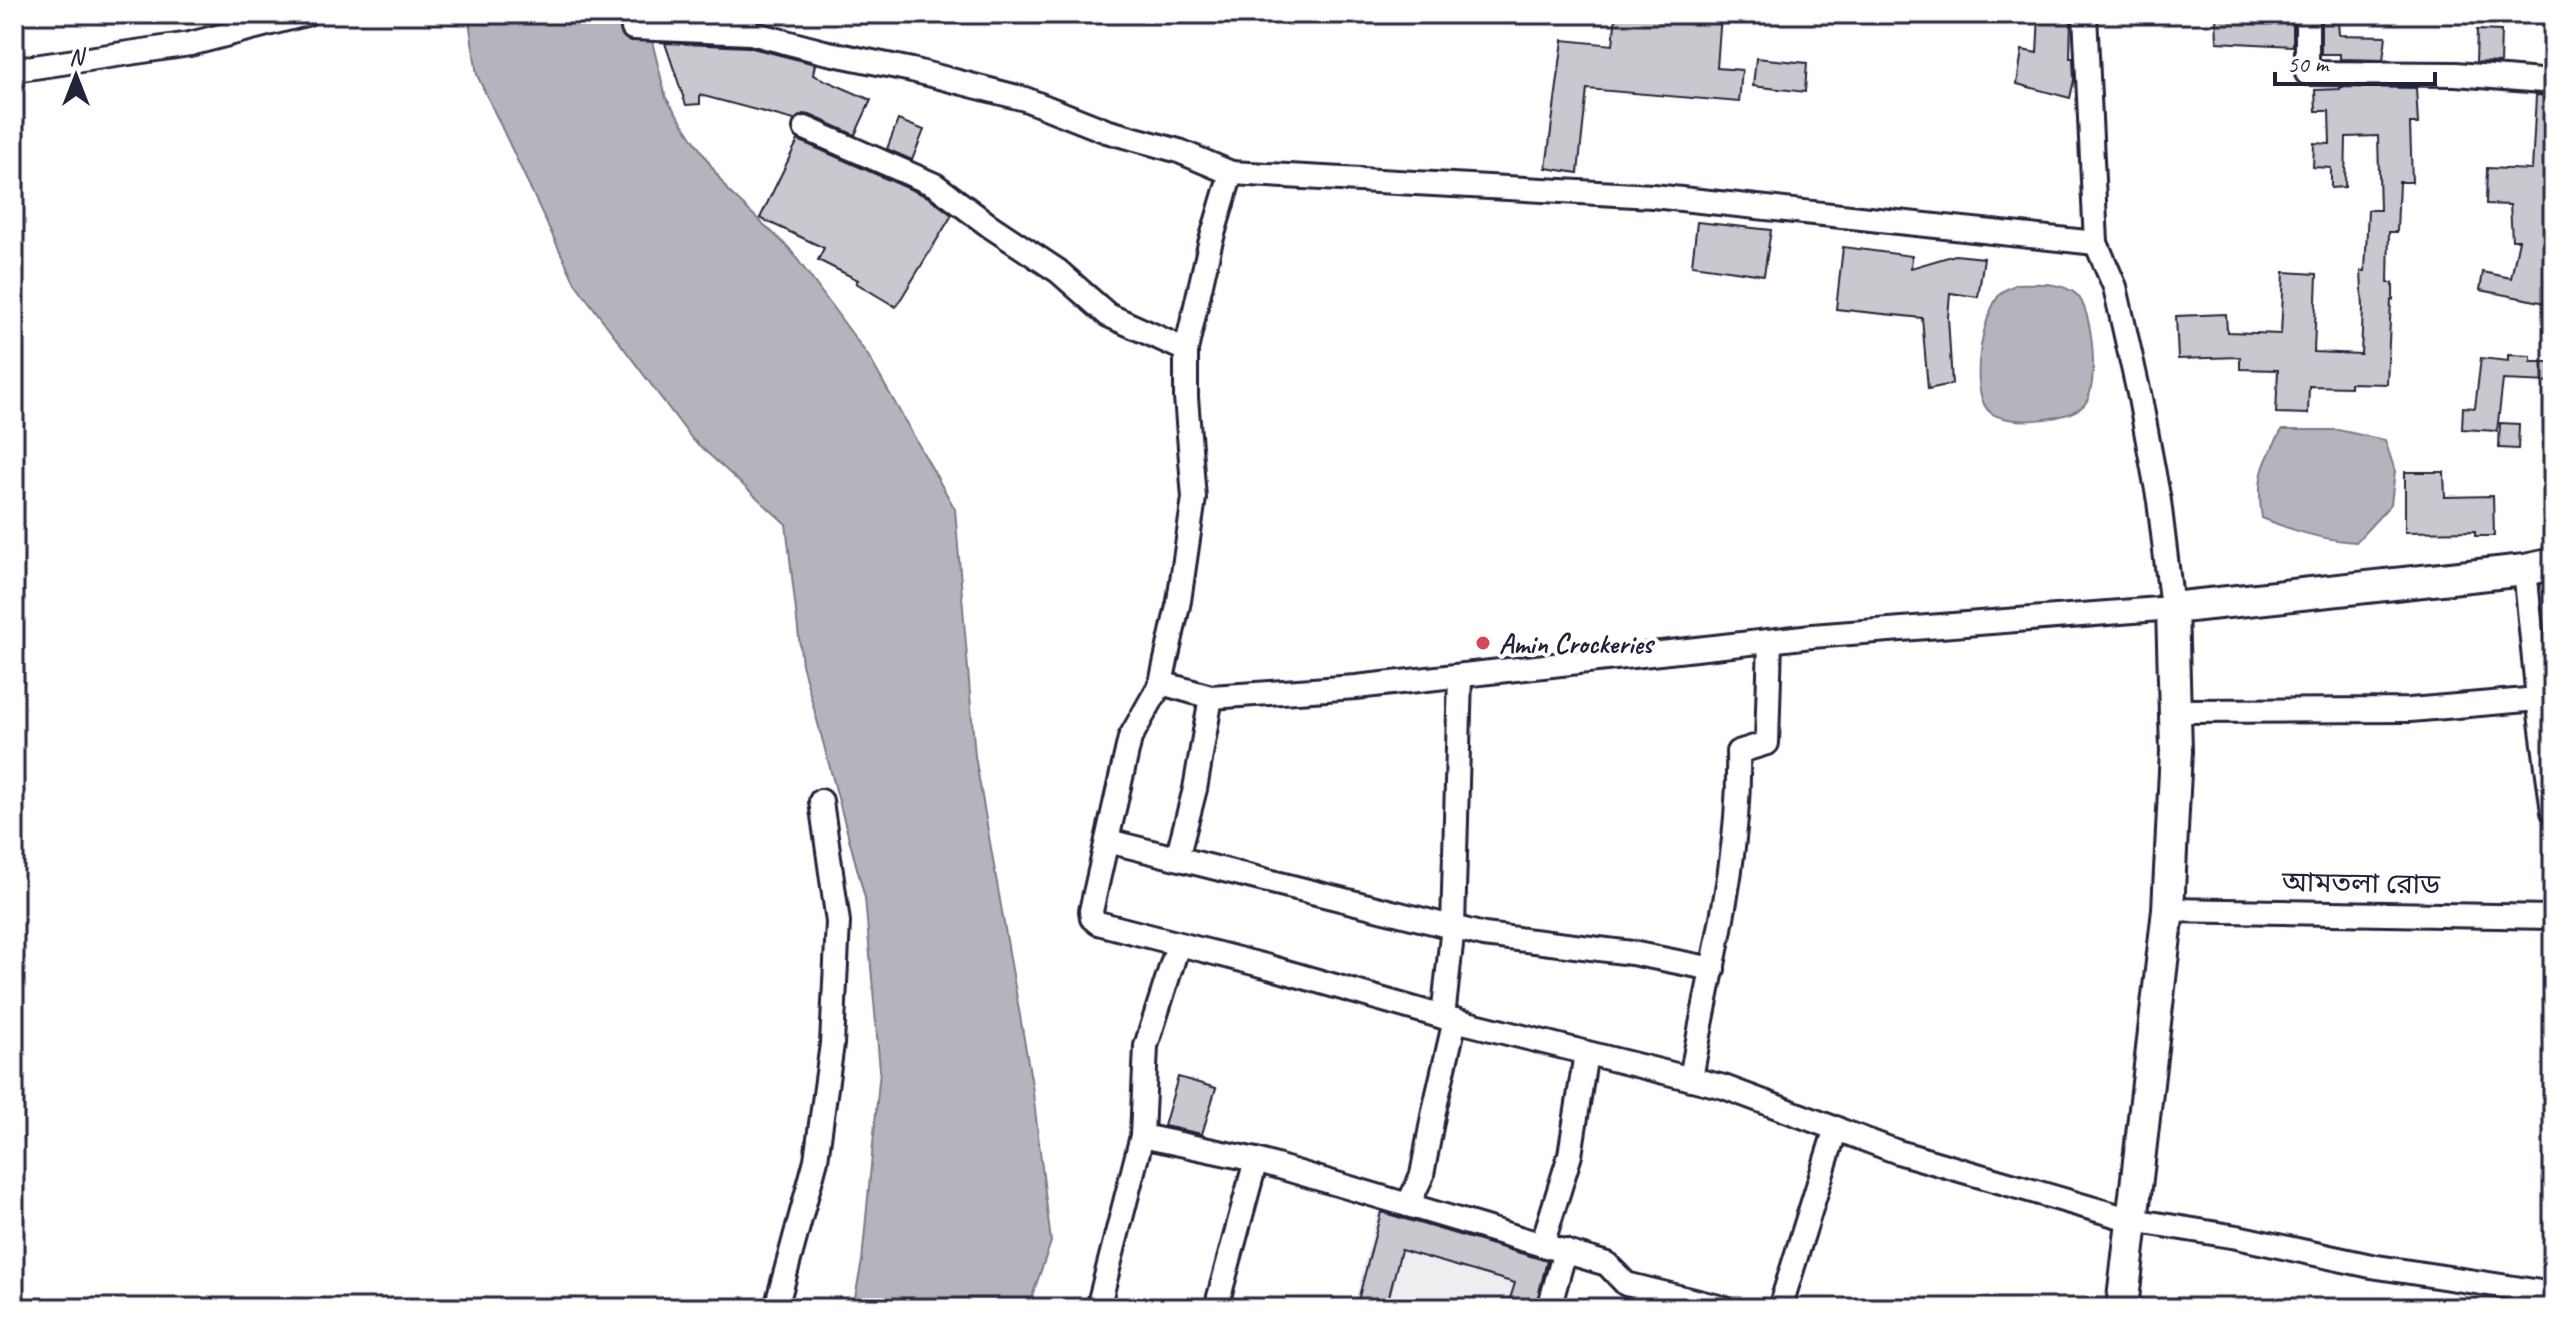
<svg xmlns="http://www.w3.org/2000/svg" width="2567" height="1322" font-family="Caveat,'Noto Sans Bengali',sans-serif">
<rect width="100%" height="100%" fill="#fff"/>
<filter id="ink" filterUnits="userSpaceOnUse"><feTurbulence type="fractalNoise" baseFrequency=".0125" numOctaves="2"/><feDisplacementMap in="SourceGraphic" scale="16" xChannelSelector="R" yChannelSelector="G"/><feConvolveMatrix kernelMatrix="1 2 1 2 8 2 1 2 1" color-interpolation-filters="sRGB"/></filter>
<g filter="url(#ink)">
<path fill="#eeeef1" d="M1381 1197 1565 1251 1549 1308H1353Z"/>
<g fill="#b4b4bc" stroke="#7a7a88" stroke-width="2">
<path d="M468 14H649L650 33 666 98 728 191 789 248 869 357 955 509 975 756 1032 1085 1051 1242 1028 1308H853L862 1261 880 1070 865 898 802 664 786 524 692 439 575 283 477 75Z"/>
<path d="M2017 284C2035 284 2061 281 2076 294 2093 308 2100 389 2084 405 2068 421 2009 426 1991 413 1967 395 1982 313 2001 293 2005 289 2012 287 2017 284Z"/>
<path d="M2282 430H2338L2385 440 2395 471 2391 504 2356 542C2322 540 2293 531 2262 518 2256 479 2262 464 2282 430Z"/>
</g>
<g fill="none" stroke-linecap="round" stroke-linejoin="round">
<path stroke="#5c5c6f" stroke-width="2" stroke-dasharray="10 8" stroke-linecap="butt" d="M588 14 625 26"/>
</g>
<g fill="#c8c8cf" stroke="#22223b" stroke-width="2">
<path d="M1616 14H1721L1717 68 1742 70 1739 102 1587 89 1578 173 1546 168 1563 40 1613 45Z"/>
<path d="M2216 14H2293V46L2217 42Z"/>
<path d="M2039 15 2071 19 2070 58H2073L2074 80 2070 98 2017 84 2022 50 2037 53Z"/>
<path d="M2321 20 2338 21 2339 35 2386 36 2383 60 2340 59V54H2321Z"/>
<path d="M2477 30 2501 31 2500 63 2476 62Z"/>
<path d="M665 43 748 47 815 64 813 75 871 100 855 135 810 115 803 114 794 120 700 95V104L686 105Z"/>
<path d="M1756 58 1807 63 1805 92 1753 86Z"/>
<path d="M2340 87 2416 88 2418 124H2410L2412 182H2399L2397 232H2389L2388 283H2393V300H2391L2387 384 2350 383V387L2309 386 2308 414 2276 413 2278 370 2240 369V357L2178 359 2176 316 2226 314 2227 332 2281 334 2284 272 2317 274 2314 352 2361 354 2363 308 2361 271H2365L2368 210H2380L2378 136 2346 137 2345 187 2331 188V168L2313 167 2314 143 2330 144 2329 111H2316L2315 90 2340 89Z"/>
<path d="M2536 95 2553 96V270L2546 303 2480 290 2483 272 2511 278 2519 240H2512L2510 205 2486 204 2487 168 2532 170Z"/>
<path d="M898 120 924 130 912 160 887 149Z"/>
<path d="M798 140 928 197 952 215 896 307 856 283 858 280 818 260 824 248 760 218Z"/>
<path d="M1697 222 1771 230 1764 275 1692 265Z"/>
<path d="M1843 247 1912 256 1911 268 1955 255 1984 258 1978 297 1950 293 1948 317 1952 384 1928 389 1922 318 1836 309Z"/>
<path d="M2508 355 2531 356V362H2553V382L2503 380 2497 431 2462 429 2463 407 2475 408 2481 358 2508 361Z"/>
<path d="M2500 423 2519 424 2518 449 2499 448Z"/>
<path d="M2405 472H2444L2445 497 2493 496 2494 536H2475V531L2405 532Z"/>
<path d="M1178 1077 1216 1088 1202 1134 1164 1126Z"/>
<path d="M1381 1212 1547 1261 1535 1308H1507L1515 1283 1401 1250 1386 1308H1356Z"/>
</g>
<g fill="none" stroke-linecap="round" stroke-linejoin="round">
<defs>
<g id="street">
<path d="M734 14 751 33 824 52 912 70 1025 99 1106 131 1179 151 1231 173 1653 196 2096 243"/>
<path d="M2307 14V73L2456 74 2553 82"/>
<path d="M633 28 751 33"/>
<path d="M14 70 190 44 306 14"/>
<path d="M805 128 935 185 990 226 1058 271 1108 315 1186 350"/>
<path d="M1231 173 1210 244 1186 350V397L1194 498 1179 601 1161 683 1130 738 1091 911 1092 918 1098 923 1269 967 1443 1017 1724 1087 1898 1152 2132 1220 2237 1237 2371 1266 2553 1294"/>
<path d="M2525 570 2538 699 2553 812"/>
<path d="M1161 683 1211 697 1356 687 1812 636 2172 608 2159 501 2140 398 2115 287 2096 243 2085 14"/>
<path d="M2176 711 2410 710 2538 699"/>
<path d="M1108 841 1484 935 1632 953 1713 969"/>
<path d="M1177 858 1195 789 1211 697"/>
<path d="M2168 910 2553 917"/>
<path d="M1443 1017 1453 926 1460 676"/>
<path d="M1691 1079C1709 971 1741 863 1738 752L1767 743 1770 641"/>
<path d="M1142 1136 1256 1160 1607 1264 1626 1284 1723 1308"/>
<path d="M1408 1205 1422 1175 1434 1111 1455 1020"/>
<path d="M1542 1245 1570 1155 1586 1053"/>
<path d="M776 1308 816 1160 832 1044 838 922 821 801"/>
<path d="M1098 1308 1142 1136 1146 1046 1178 945"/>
<path d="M1216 1308 1256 1160"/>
<path d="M1549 1308 1565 1251"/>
<path d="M1780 1308 1836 1128"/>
</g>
<path id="secondary" d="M2122 1308 2168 910 2176 751 2172 608 2525 570 2553 564"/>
</defs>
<use href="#street" stroke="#22223b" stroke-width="28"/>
<use href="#secondary" stroke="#22223b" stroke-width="36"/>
<use href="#street" stroke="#fff" stroke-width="22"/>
<use href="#secondary" stroke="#fff" stroke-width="30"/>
</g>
</g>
<circle fill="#d1495b" stroke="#fff" stroke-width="3" cx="1483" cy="643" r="8"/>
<g text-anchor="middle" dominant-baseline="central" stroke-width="8" stroke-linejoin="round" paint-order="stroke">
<g font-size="28" font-weight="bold" fill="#22223b" stroke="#fff" text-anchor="start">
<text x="1499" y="643">Amin Crockeries</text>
</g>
<g font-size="28" fill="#22223b" stroke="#fff">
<text transform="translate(2361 883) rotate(1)">আমতলা রোড</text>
</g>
</g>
<rect width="2567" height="1322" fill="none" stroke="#fff" stroke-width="48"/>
<rect x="24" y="24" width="2519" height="1274" fill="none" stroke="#22223b" stroke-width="3" filter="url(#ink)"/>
<g transform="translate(76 76)" stroke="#ffffff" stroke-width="6" paint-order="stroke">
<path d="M0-6L14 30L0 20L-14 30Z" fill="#22223b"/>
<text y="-12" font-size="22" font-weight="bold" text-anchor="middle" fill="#22223b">N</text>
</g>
<path d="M2275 72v12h160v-12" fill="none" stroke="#22223b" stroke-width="4"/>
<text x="2287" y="72" font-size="24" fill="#22223b" stroke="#ffffff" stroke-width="6" paint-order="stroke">50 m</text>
</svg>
